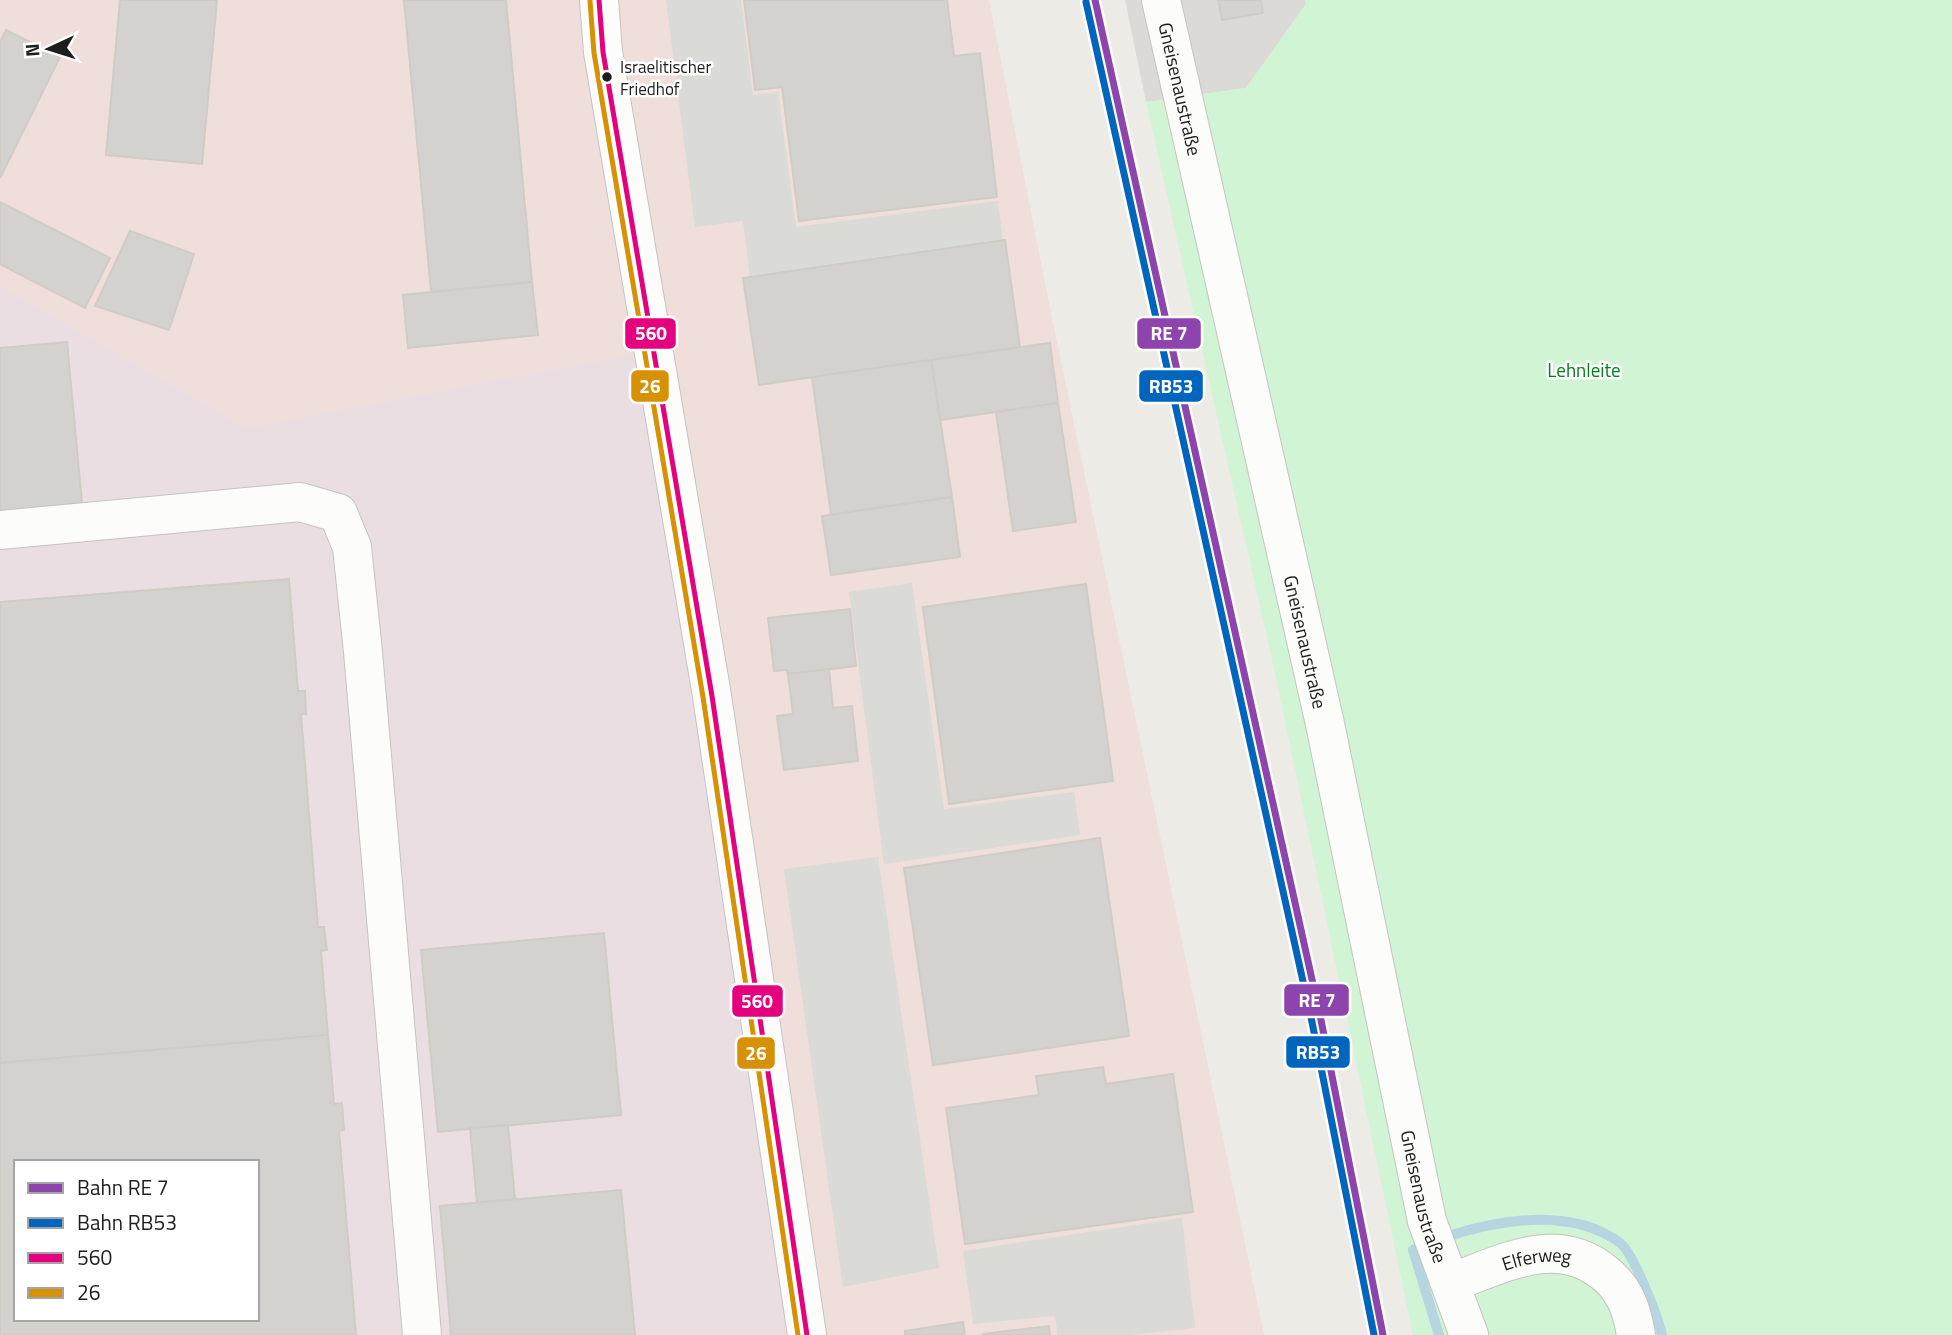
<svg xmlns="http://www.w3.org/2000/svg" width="1952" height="1335" font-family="'Titillium Web',sans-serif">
<rect width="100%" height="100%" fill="#ecebe5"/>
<path fill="#dbdad6" d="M1125 0H1305L1306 4 1246 88 1146 102Z"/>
<path fill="#efded9" d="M0 0H989L1052 318 1264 1335H794L655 350 246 428 0 286Z"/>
<path fill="#eadee3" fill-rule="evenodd" d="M0 286 246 428 655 350 794 1335H0ZM16 1162H257V1319H16Z"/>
<path fill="#d1f4d4" d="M1305 0H1952V1335H1413L1273 664 1146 102 1246 88 1306 4Z"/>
<g fill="#dadad7">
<path d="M666 0H741L753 95 778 92 796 227 998 201 1016 345 763 380 743 221 695 227Z"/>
<path d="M912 583 944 809 1074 792 1080 835 884 864 849 592Z"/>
<path d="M878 857 939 1268 843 1287 784 869Z"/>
<path d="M1182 1218 1195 1328 1130 1335H1058L1055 1316 973 1324 963 1251Z"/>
</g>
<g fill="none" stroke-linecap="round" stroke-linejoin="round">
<path stroke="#b6d5e1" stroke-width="10" d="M1439 1335 1413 1250C1472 1224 1564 1201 1620 1243 1633 1252 1658 1317 1662 1335"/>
</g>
<g fill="#d4d2ce" stroke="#cfccc6" stroke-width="2" fill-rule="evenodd">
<path d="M120 0H217L202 164 106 155Z"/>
<path d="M404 0H506L532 282 431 292Z"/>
<path d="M744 0H947L954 56 980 53 997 197 799 221 782 87 755 90Z"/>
<path d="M1218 0H1261L1263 13 1222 20Z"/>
<path d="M6 30 60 57 0 178V42Z"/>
<path d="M0 202 110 258 85 308 0 264Z"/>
<path d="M130 231 194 254 169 330 95 306Z"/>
<path d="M1005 240 1020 347 759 385 743 278Z"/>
<path d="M532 282 538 335 408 348 403 295Z"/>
<path d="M67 342 82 503 0 511V348Z"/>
<path d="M1050 343 1058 403 940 420 931 360Z"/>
<path d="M931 360 952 497 831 515 812 377Z"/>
<path d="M1058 403 1076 522 1013 531 996 412Z"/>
<path d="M952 497 960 557 831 575 822 516Z"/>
<path d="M289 579 298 691H305L306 714H301L318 927H324L327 950 321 951 328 1035 0 1063V602Z"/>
<path d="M1086 584 1113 781 949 804 923 607Z"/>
<path d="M850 609 856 666 788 674 787 670 774 671 768 618Z"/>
<path d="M829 669 833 708 852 706 858 761 784 770 777 716 793 714 788 674Z"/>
<path d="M1100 838 1129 1036 933 1065 904 868Z"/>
<path d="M604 933 621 1115 438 1132 421 950Z"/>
<path d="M328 1035 334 1104 342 1103 344 1130 339 1131 356 1335H0V1063ZM16 1162H257V1319H16Z"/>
<path d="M1103 1067 1106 1084 1173 1074 1193 1212 965 1244 946 1108 1039 1095 1036 1076Z"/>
<path d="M508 1125 515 1199 477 1203 470 1128Z"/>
<path d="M621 1190 635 1335H451L440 1206Z"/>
<path d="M963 1322 965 1335H905V1331Z"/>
<path d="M1049 1326 1050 1335H984L983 1334Z"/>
</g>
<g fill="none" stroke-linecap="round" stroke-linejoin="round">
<defs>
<g id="minor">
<path d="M599 0 603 52 712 696 807 1335"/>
<path id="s1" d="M1161 0 1325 724 1427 1221 1469 1335"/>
<path d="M0 530 300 502 338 513 352 547 363 652 422 1335"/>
<path id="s2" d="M1450 1283C1501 1265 1554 1234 1602 1271 1624 1287 1632 1309 1636 1335"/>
</g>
</defs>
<use href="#minor" stroke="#c4c4c1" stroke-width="40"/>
<use href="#minor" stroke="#fcfcfb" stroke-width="38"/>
<defs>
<path id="bus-1" d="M599 0 603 52 712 696 807 1335"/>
<path id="bus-2" d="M590 1 594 53 703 697 798 1335"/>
</defs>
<use href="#bus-1" stroke="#fff" stroke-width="10"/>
<use href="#bus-2" stroke="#fff" stroke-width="10"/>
<use href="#bus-1" stroke="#e5007d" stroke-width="5"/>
<use href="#bus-2" stroke="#d69104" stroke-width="5"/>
<defs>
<path id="rail-1" d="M1095 0 1321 1020 1383 1335"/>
<path id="rail-2" d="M1086 2 1312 1022 1374 1335"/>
</defs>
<use href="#rail-1" stroke="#fff" stroke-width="12"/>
<use href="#rail-2" stroke="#fff" stroke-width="12"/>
<use href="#rail-1" stroke="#8e44ad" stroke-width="7"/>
<use href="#rail-2" stroke="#0065bd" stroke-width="7"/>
</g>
<circle fill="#1d1d1d" stroke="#fff" stroke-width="2.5" cx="607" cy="77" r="6"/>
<g text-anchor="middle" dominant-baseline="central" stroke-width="5" stroke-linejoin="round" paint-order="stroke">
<g font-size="17" fill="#1d1d1d" stroke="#fff" text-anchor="start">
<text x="620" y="67">Israelitischer<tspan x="620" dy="22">Friedhof</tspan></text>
</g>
<g font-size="19" fill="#1d1d1d" stroke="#fff">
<text stroke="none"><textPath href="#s1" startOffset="91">Gneisenaustraße</textPath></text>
<text stroke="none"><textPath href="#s1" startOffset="658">Gneisenaustraße</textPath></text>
<text stroke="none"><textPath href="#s1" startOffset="1225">Gneisenaustraße</textPath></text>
<text stroke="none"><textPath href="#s2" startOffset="91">Elferweg</textPath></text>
</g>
<g font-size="19" fill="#05801b" stroke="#fff">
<text x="1584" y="369">Lehnleite</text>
</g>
</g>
<g stroke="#fff" stroke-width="2.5">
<rect x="1136" y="317" width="66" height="33" rx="7" fill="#8e44ad"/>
<rect x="624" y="317" width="53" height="33" rx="7" fill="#e5007d"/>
<rect x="1138" y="369" width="66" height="34" rx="7" fill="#0065bd"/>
<rect x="630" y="369" width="40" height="34" rx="7" fill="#d69104"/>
<rect x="1283" y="983" width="67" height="34" rx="7" fill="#8e44ad"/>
<rect x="731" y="984" width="53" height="34" rx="7" fill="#e5007d"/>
<rect x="1285" y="1035" width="66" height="34" rx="7" fill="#0065bd"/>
<rect x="736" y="1036" width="40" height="34" rx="7" fill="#d69104"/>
</g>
<g font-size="19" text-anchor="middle" font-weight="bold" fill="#fff">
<text x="1169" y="340">RE 7</text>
<text x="651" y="340">560</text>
<text x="1171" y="393">RB53</text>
<text x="650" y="393">26</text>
<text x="1317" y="1007">RE 7</text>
<text x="757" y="1008">560</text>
<text x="1318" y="1059">RB53</text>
<text x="756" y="1060">26</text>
</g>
<rect x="14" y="1160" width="245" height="161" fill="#ffffff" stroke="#a5a5a5" stroke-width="2"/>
<rect x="28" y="1183" width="35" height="10" fill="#8e44ad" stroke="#a5a5a5" stroke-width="2"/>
<text x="77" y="1195" font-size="21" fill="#1d1d1d">Bahn RE 7</text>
<rect x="28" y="1218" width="35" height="10" fill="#0065bd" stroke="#a5a5a5" stroke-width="2"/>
<text x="77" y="1230" font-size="21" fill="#1d1d1d">Bahn RB53</text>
<rect x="28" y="1253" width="35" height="10" fill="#e5007d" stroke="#a5a5a5" stroke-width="2"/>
<text x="77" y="1265" font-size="21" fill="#1d1d1d">560</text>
<rect x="28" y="1288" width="35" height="10" fill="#d69104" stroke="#a5a5a5" stroke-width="2"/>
<text x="77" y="1300" font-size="21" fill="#1d1d1d">26</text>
<g transform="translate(49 49) rotate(266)" stroke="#ffffff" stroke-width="5" paint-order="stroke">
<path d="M0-5L12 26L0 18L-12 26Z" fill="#1d1d1d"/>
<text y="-10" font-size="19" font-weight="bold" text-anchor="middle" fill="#1d1d1d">N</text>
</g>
</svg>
